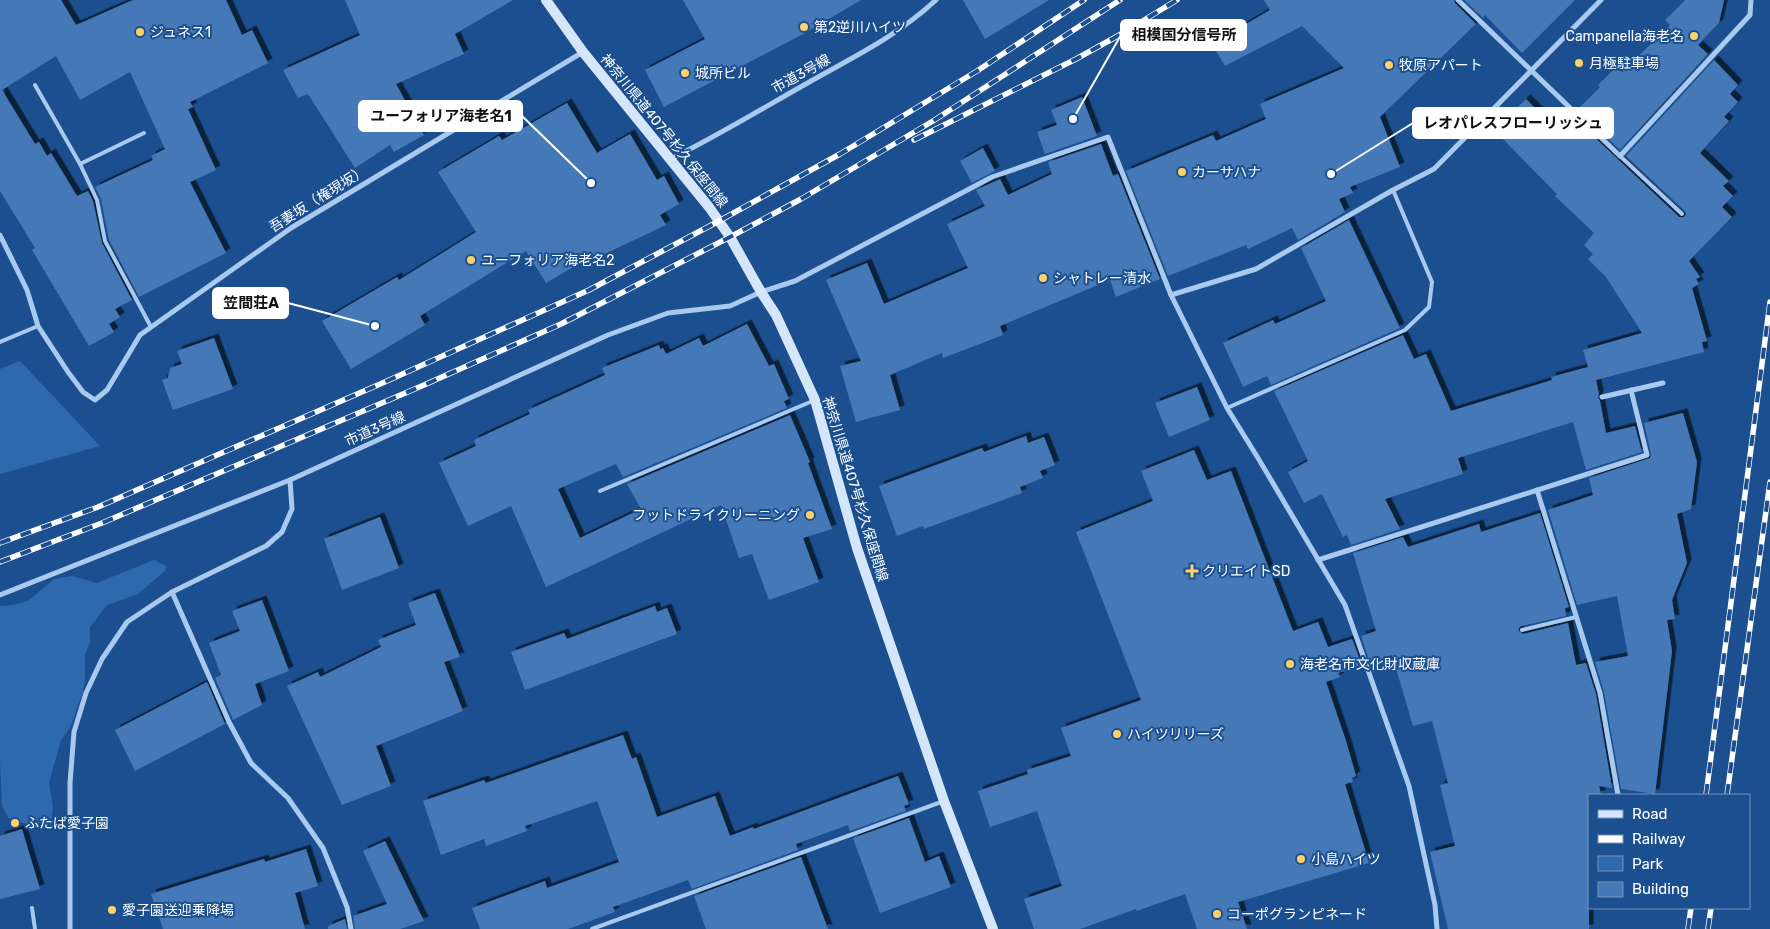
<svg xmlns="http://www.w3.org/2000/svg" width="1770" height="929" font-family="Rubik,'Noto Sans JP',sans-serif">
<defs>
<filter id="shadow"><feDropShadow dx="4.5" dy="-4.5" stdDeviation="0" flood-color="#0009"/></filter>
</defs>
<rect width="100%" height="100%" fill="#1b4f8f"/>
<g fill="#2e69ad">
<path d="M20 361 100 446 0 474V369Z"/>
<path d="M154 560 166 566 165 571 138 594 107 605 90 627V642L85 655V679L83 692 70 728 61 740 49 783 53 807 52 818 32 826 8 818 2 805 0 761V606L14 605 29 600 54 579 72 576 97 583Z"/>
</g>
<g fill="#4478b7" filter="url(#shadow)">
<path d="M0 0H61L76 25 133 0H226L242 35 252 30 268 63 190 102 193 107 188 109 216 170 190 182 226 253 139 297 109 240 101 199 95 187 153 160 151 156 165 149 130 72 80 100 56 56 2 90 35 144 39 142 47 156 51 153 77 196 88 191 93 201 102 243 132 300 115 309 120 317 109 324 114 332 89 346 32 250 35 248 0 191Z"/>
<path d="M345 0H513L455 34 464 54 396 84 424 135 394 152 390 145 355 168 308 94 298 98 283 70 360 35Z"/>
<path d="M683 0H861L805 33 664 107 645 70 705 39Z"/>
<path d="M963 0H1049L985 39Z"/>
<path d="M1264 0H1454L1455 3 1476 24 1380 117 1400 167 1350 187 1353 193 1339 199 1345 212 1298 240 1292 228 1248 249 1246 245 1168 276 1126 171 1213 135 1216 141 1266 119 1260 104 1344 68 1302 26 1225 66 1212 44 1270 10Z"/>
<path d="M1464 0H1575L1522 53 1485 15 1483 18Z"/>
<path d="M1685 0H1724L1719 23 1698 45 1708 54 1620 150 1578 109 1600 87 1598 85 1616 67 1622 72 1670 25 1665 20Z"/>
<path d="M1714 60 1738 85 1730 94 1738 102 1724 117 1729 121 1700 153 1729 181 1723 186 1733 196 1722 207 1732 217 1689 261 1700 277 1696 279 1699 284 1692 288 1707 341 1702 342 1704 352 1596 380 1599 394 1598 397 1600 401 1606 433 1635 426 1642 452 1586 470 1573 422 1458 458 1463 474 1385 499 1400 529 1351 545 1347 535 1343 537 1322 494 1304 503 1288 472 1308 461 1274 391 1403 335 1414 359 1426 354 1451 411 1552 380 1551 377 1588 367 1583 350 1642 333 1606 277 1588 259 1593 254 1584 245 1594 233 1555 196 1557 194 1494 130 1526 99 1557 130 1572 116 1679 217H1684L1686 214 1685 211 1626 156Z"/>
<path d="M1082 97 1097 136 1045 154 1037 132 1057 125 1051 110Z"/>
<path d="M567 103 597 153 630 134 657 180 664 176 679 204 660 215 666 225 594 259 592 256 546 283 526 251 420 316 425 325 351 369 322 321 397 277 399 280 476 232 438 172 499 136 502 140Z"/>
<path d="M1101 144 1113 176 1118 174 1160 279 1116 297 1110 280 1000 326 1003 335 943 358 942 353 890 375 900 410 856 422 840 366 861 361 826 280 867 263 884 304 968 268 947 224 985 206 976 190 1000 179 1008 195 1052 174 1048 162Z"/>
<path d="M983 148 995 171 972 183 960 161Z"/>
<path d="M1349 220 1400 328 1271 385 1267 376 1243 387 1223 343 1273 320 1275 324 1326 301 1301 248Z"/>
<path d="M747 324 769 366 774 364 789 399 784 401 787 408 623 477 616 464 558 489 580 538 641 509 627 484 790 415 810 462 808 463 832 529 803 538 819 582 769 600 752 554 739 558 721 505 546 587 511 506 468 526 439 463 476 446 474 440 530 414 528 410 605 375 602 368 659 345 660 349 663 348 666 354 699 338 703 346Z"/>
<path d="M214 338 233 389 173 410 162 380 168 378 170 368 182 364 177 351Z"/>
<path d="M1197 387 1210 420 1169 437 1155 403Z"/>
<path d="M1683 413 1697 462 1691 509 1677 514 1687 563 1672 600 1675 619 1667 620 1672 651 1655 794 1621 789 1604 692 1595 662 1628 656 1617 596 1577 605 1548 510 1593 495 1589 478 1650 458 1651 454 1644 423Z"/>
<path d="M1026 436 1028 443 1044 437 1055 465 1040 471 1043 478 1020 487 1022 493 924 529 923 526 897 536 879 486 982 448 984 452Z"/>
<path d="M1194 450 1207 480 1231 471 1293 631 1318 622 1328 647 1352 639 1362 665 1338 673 1340 677 1326 682 1346 741 1356 776 1352 778 1353 782 1345 784 1369 863 1238 902 1247 929H1197L1185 894 1137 911 1136 909 1080 929H1034L1024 899 1062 886 1037 811 990 827 978 791 1028 774 1027 770 1071 756 1061 728 1141 700 1076 532 1153 501 1141 471Z"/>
<path d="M1540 513 1569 607 1565 608 1566 616 1521 626 1519 628V631L1523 634 1568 623 1576 665 1586 663 1596 694 1612 788 1599 786 1601 795H1589V929H1448L1430 852 1455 846 1440 785 1448 783 1432 721 1413 726 1392 655 1370 663 1361 636 1376 631 1353 553 1403 537 1408 547 1479 524 1481 532Z"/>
<path d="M380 517 399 568 342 590 324 539Z"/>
<path d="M435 593 460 657 444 662 463 711 376 746 391 786 342 805 287 686 318 672 320 677 381 647 378 640 416 625 408 603Z"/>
<path d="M262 600 289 671 255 684 262 705 233 720 215 678 221 675 209 643 240 631 232 611Z"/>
<path d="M655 606 657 612 667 608 677 634 525 690 511 652 564 633 567 639Z"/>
<path d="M207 682 225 724 135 771 115 730Z"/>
<path d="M623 735 632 759 636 757 657 817 715 796 730 836 753 827 754 829 898 776 909 804 904 806 906 811 850 831 848 825 796 844 798 850 692 889 688 880 613 907 615 912 568 929H480L472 908 545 881 547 888 619 862 597 801 525 826 527 831 486 846 484 839 441 855 423 801 484 780 486 783Z"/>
<path d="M909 818 925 862 939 856 951 887 880 913 853 838Z"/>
<path d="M22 829 40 889 0 899V836Z"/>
<path d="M385 841 424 921 400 929H355L353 916 387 904 363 851Z"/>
<path d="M306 849 318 886 295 893 305 929H163L151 894 264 859 265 862Z"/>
<path d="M801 857 828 929H706L694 896Z"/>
<path d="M345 919 347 929H328V926Z"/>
</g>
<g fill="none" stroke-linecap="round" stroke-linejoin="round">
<g stroke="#a9c9ee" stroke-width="4">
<path d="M35 85 80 164 97 200 105 241 151 327"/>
<path d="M1620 156 1682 214"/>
<path d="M80 164 144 133"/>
<path d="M0 342 38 326"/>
<path d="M1227 408 1405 330 1429 307 1432 282 1393 190"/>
<path d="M600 491 815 400"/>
<path d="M1522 630 1576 617"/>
<path d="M32 908 35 929"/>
<path d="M592 929 944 801"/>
</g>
<g stroke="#a9c9ee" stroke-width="5">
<path d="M1458 0 1620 156 1750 15 1751 0"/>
<path d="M671 159C719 135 765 107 811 81 857 55 897 36 936 0"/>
<path d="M0 235 27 290 38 326 68 372 83 392 95 400 107 390 140 335 291 228 583 52"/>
<path d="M1171 295 1256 269 1393 190 1434 169 1601 0"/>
<path d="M1602 397 1663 383"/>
<path d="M1537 490 1600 693 1618 795"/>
<path d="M1318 560 1647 455 1631 390"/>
<path d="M172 592 229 722 251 763 288 798 323 848 347 907 351 929"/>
<path d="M0 595 290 480 608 335 668 313 730 306 761 292 795 281 992 177 1108 137 1171 295 1227 408 1258 458 1345 605 1409 786 1435 905 1437 929"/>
<path d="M70 929V783L74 732 86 693 102 659 127 622 172 592 266 546 282 532 292 509 290 480"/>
</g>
<path stroke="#d6e6fa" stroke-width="10" d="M546 0 583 52 709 207 730 237 761 292 776 315 815 400 857 548 944 801 993 929"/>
<defs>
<g id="rail">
<path d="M914 140 1076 59 1123 33 1177 0"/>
<path d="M0 543 98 507 387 381 589 290 719 221 840 154 977 71 1084 0"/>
<path d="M0 562 102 523 424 385 561 324 730 237 801 199 933 121 1120 0"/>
<path d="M1706 795 1770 302"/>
<path d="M1727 795 1770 482"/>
<path d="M1688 929 1691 908"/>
<path d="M1708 929 1711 908"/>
</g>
</defs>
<use href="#rail" stroke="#fff" stroke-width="5.5"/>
<use href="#rail" stroke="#1b4f8f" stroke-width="4" stroke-dasharray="11" stroke-linecap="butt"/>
</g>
<g fill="#ffd166" stroke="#1b4f8f" stroke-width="2">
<circle cx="804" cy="27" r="5"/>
<circle cx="140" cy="32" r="5"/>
<circle cx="1694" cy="36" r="5"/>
<circle cx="1579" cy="63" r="5"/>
<circle cx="1389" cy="65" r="5"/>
<circle cx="685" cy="73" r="5"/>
<circle cx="1182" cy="172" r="5"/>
<circle cx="471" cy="260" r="5"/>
<circle cx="1043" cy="278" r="5"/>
<circle cx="810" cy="515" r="5"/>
<path d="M1189.5 563.5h5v5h5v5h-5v5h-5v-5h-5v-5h5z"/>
<circle cx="1290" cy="664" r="5"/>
<circle cx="1117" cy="734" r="5"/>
<circle cx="15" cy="823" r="5"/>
<circle cx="1301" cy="859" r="5"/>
<circle cx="112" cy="910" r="5"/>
<circle cx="1217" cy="914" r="5"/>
</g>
<g text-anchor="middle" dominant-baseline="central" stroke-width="4" stroke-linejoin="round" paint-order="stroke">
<g font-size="14" fill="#fff" stroke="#1b4f8f" text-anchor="start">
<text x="814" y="27">第2逆川ハイツ</text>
<text x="150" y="32">ジュネス1</text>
<text x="1684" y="36" text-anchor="end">Campanella海老名</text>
<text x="1589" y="63">月極駐車場</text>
<text x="1399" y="65">牧原アパート</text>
<text x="695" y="73">城所ビル</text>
<text x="1192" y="172">カーサハナ</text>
<text x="481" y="260">ユーフォリア海老名2</text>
<text x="1053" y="278">シャトレー清水</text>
<text x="800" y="515" text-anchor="end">フットドライクリーニング</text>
<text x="1202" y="571">クリエイトSD</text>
<text x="1300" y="664">海老名市文化財収蔵庫</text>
<text x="1127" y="734">ハイツリリーズ</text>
<text x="25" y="823">ふたば愛子園</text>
<text x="1311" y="859">小島ハイツ</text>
<text x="122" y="910">愛子園送迎乗降場</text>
<text x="1227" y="914">コーポグランピネード</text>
</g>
<g font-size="14" fill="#fff" stroke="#1b4f8f">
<text transform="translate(801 74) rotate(-29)">市道3号線</text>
<text transform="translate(664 131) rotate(51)">神奈川県道407号杉久保座間線</text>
<text transform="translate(318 199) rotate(-32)">吾妻坂（権現坂）</text>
<text transform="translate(375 429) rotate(-24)">市道3号線</text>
<text transform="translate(855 489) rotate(73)">神奈川県道407号杉久保座間線</text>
</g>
</g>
<path fill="none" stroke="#fff" stroke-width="2" d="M1073 119L1121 35M591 183L522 116M1331 174L1413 123M375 326L288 303"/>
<g fill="#fff" stroke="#1b4f8f" stroke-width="2">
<circle cx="1073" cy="119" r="5"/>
<circle cx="591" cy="183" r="5"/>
<circle cx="1331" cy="174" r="5"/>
<circle cx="375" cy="326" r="5"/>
</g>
<g fill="#fff" stroke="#fff" stroke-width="2">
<rect x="1121" y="20" width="125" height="30" rx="5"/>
<rect x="359" y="101" width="163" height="30" rx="5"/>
<rect x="1413" y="108" width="200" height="30" rx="5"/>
<rect x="213" y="288" width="75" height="30" rx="5"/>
</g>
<g font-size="15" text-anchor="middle" font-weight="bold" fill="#111">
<text x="1184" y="40">相模国分信号所</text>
<text x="441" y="121">ユーフォリア海老名1</text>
<text x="1513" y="128">レオパレスフローリッシュ</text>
<text x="251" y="308">笠間荘A</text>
</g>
<rect x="1588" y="794" width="162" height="115" fill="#1b4f8f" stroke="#7695bc"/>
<rect x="1598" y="810" width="25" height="8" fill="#d6e6fa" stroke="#7695bc"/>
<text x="1632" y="819" font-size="15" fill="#ffffff">Road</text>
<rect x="1598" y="835" width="25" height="8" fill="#ffffff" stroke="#7695bc"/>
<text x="1632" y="844" font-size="15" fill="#ffffff">Railway</text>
<rect x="1598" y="856" width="25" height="15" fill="#2e69ad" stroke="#7695bc"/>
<text x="1632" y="869" font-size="15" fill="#ffffff">Park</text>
<rect x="1598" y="882" width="25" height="15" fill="#4478b7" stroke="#7695bc"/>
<text x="1632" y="894" font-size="15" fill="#ffffff">Building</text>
</svg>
